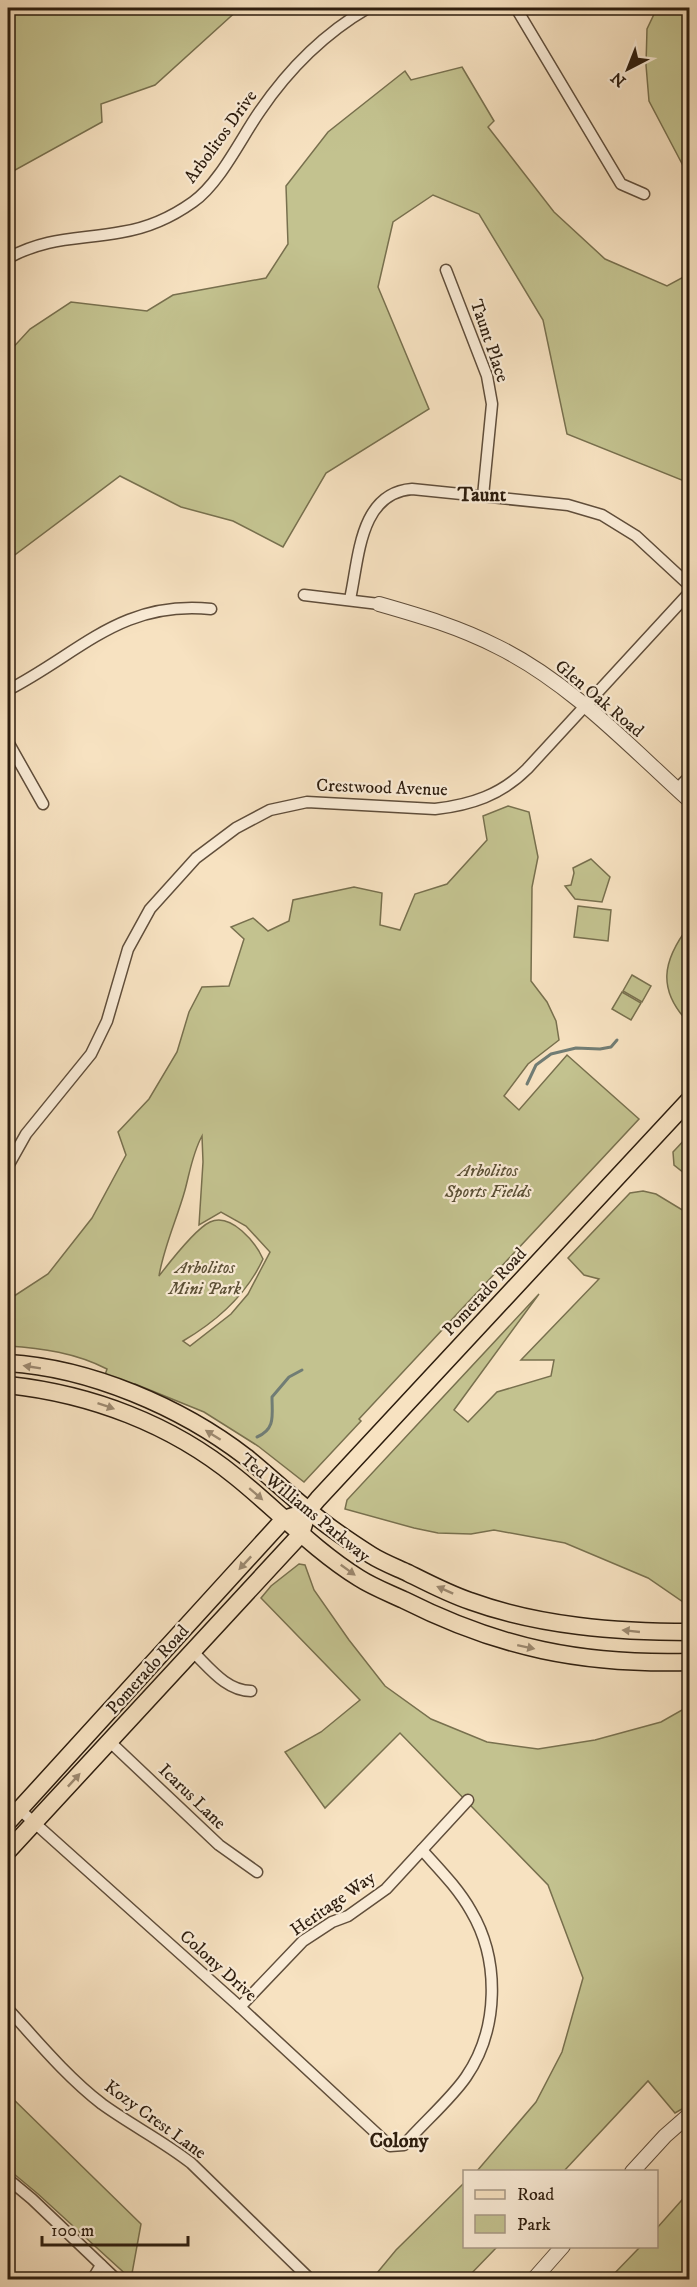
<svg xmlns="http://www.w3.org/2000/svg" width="697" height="2287" font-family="'IM FELL DW Pica',serif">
<rect width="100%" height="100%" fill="#f7e2c1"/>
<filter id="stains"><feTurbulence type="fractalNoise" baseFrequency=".00333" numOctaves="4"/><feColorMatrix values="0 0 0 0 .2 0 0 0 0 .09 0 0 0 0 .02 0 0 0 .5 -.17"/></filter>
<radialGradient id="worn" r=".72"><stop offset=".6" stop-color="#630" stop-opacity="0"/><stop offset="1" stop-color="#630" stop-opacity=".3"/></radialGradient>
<g fill="#c3c28f" stroke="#78704e" stroke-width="1.5" fill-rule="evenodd">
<path d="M8 8H240L155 85 101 104 102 122 8 174Z"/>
<path d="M657 8H689V177L649 101 646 65 647 29Z"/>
<path d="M462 67 494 121 488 127 554 212 605 259 667 286 689 274V483L567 434 543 320 479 214 433 195 393 222 378 287 429 409 326 473 283 547 233 521 181 507 120 476 8 560V353L30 329 71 302 147 311 173 295 266 278 288 244 286 186 328 132 405 71 411 80Z"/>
<path d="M508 806 529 812 538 857 532 887 531 981 547 1002 556 1021 559 1040 528 1064 504 1096 519 1110 567 1055 639 1119 359 1419 361 1421 304 1482 258 1446 204 1412 135 1384 134 1386 105 1375 107 1369C76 1353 42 1348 8 1346V1300L48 1274 92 1218 126 1155 118 1132 149 1099 177 1052 189 1012 202 987 229 986 244 939 231 927 253 918 268 931 289 921 293 900 354 887 382 893 380 925 400 930 415 894 447 884 487 840 483 816ZM202 1136 203 1162 199 1225 221 1212 246 1226 270 1252 248 1294 231 1314 190 1346 183 1341C217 1321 246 1296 263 1259 256 1243 231 1212 210 1222 195 1229 169 1263 159 1276 164 1246 177 1219 185 1190 190 1171 193 1152 202 1136Z"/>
<path d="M591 859 610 877 602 902 575 899 565 886 571 885 574 873 573 868Z"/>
<path d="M578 906 611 910 608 941 574 937Z"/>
<path d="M689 926V1023C657 990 662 961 689 926Z"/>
<path d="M632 975 651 986 642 1002 623 991Z"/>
<path d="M622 992 641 1003 631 1020 612 1009Z"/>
<path d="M689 1135V1177L674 1165 673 1152Z"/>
<path d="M643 1191 656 1194 689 1214V1606L648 1578 565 1543 494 1530 471 1534 438 1533 414 1528 345 1509 347 1500 539 1294 454 1410 468 1422 497 1392 551 1376 554 1360H521L599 1279 584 1275 568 1258 630 1193Z"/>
<path d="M299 1564 305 1565 314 1590 349 1640 385 1686 431 1719 487 1742 538 1749 595 1740 661 1722 689 1706V2105L675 2113 648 2081 564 2171H477L536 2102 562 2052 583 1978 548 1885 400 1733 325 1808 285 1752 321 1732 360 1700 261 1598 271 1586Z"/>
<path d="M8 2094 141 2224 131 2279 38 2194 8 2169Z"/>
<path d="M464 2183V2246L497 2247 466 2279H372L396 2250Z"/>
<path d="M689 2192V2279H609L640 2247 656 2246 657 2228Z"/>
</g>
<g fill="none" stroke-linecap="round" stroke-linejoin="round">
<g stroke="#717d75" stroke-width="3">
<path d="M527 1084 536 1065 551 1054 576 1048 600 1049 611 1047 617 1040"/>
<path d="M257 1437C276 1429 272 1415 272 1397L289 1377 302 1370"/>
</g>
<defs>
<g id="minor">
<path d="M516 8 621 184 644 194"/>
<path d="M8 258C49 236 79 240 122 232 147 228 172 217 193 202 220 183 241 138 260 111 288 70 325 33 368 8"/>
<path d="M446 270 487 376 492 404 483 496"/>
<path d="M304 595 379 604"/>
<path d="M350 599C359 559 359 493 412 489L568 505 602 515 636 536 690 586"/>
<path d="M8 690C80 653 121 600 211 609"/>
<path d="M8 742 43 804"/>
<path d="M677 789 690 776"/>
<path d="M8 1166 26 1134 91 1054 107 1021 128 949 150 909 196 858 236 828 270 810 307 802 435 809C471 805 501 795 527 769L690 592"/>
<path d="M192 1651C209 1667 226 1691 251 1691"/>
<path d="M109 1741 219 1845 257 1872"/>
<path d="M19 1809 240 2007 390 2146 404 2145C422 2124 451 2099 466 2077 499 2029 500 1960 471 1911 458 1888 439 1869 422 1850"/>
<path d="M240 2007 303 1941 332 1922 348 1916 386 1889 468 1800"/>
<path d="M8 2009C38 2042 67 2077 102 2104 131 2125 163 2141 191 2163L311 2280"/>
<path d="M8 2179 32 2199 117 2280"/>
<path d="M92 2280 101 2265"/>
</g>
<g id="tertiary">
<path d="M379 604C421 616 459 627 498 647 571 683 630 747 690 801"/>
<path d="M632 2172 665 2136 690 2114"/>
<path d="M533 2280 563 2246"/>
</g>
<g id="primary">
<path d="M8 1363C90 1368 181 1407 246 1457 267 1474 287 1493 308 1510 328 1527 349 1541 371 1555 382 1562 395 1567 408 1573 428 1583 449 1594 470 1601 539 1626 616 1632 690 1632"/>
<path d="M8 1385C91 1394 171 1424 236 1477 277 1510 314 1550 359 1578 373 1587 389 1593 404 1600 499 1648 583 1665 690 1662"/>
<path d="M8 1822 284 1519 293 1516"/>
<path d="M8 1851 301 1534 308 1511 318 1499 690 1099"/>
</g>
</defs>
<use href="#minor" stroke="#604e3b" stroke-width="13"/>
<use href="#tertiary" stroke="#604e3b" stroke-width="16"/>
<use href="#primary" stroke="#2d1d0e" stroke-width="19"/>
<use href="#minor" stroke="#faecd7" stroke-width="10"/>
<use href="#tertiary" stroke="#faecd7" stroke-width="14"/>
<use href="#primary" stroke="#f7e2c1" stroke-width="16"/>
</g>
<defs><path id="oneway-solid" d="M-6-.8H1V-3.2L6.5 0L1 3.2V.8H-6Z" transform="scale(1.5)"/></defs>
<g fill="#9c8970">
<use href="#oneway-solid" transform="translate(32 1367) rotate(-171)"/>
<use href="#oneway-solid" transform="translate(106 1406) rotate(19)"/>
<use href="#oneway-solid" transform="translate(213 1435) rotate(-148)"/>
<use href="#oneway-solid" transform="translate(256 1494) rotate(41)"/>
<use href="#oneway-solid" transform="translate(245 1563) rotate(133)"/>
<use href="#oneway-solid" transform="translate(348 1570) rotate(36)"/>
<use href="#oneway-solid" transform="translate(445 1590) rotate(-156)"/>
<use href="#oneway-solid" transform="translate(631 1631) rotate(-174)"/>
<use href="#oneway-solid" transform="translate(526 1647) rotate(12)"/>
<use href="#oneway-solid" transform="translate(74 1780) rotate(-47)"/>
</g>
<g text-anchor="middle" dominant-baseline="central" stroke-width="4.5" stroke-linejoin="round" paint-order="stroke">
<g font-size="18" fill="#2d1d0e" stroke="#faecd7">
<text transform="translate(221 137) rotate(-54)">Arbolitos Drive</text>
<text transform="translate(489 341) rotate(71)">Taunt Place</text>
<text transform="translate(599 699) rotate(40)">Glen Oak Road</text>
<text transform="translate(382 788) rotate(2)">Crestwood Avenue</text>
<text transform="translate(485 1292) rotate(-47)">Pomerado Road</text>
<text transform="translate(305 1508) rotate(39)">Ted Williams Parkway</text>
<text transform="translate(148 1670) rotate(-48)">Pomerado Road</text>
<text transform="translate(192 1797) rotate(44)">Icarus Lane</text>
<text transform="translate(333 1904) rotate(-35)">Heritage Way</text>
<text transform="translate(218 1966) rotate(42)">Colony Drive</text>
<text transform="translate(155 2120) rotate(36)">Kozy Crest Lane</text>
</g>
<g font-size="18" font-style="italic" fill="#5a4f35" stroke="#faecd7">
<text x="488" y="1171">Arbolitos<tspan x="488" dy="21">Sports Fields</tspan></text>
<text x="205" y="1268">Arbolitos<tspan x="205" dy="21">Mini Park</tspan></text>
</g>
<g font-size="20" font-weight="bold" fill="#2d1d0e" stroke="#faecd7">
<text x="482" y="495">Taunt</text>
<text x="399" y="2141">Colony</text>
</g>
</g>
<rect width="697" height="2287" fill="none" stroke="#f7e2c1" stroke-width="30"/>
<rect x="9" y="9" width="679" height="2269" fill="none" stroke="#2d1d0e" stroke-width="3"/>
<rect x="15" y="15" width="667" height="2257" fill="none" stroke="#2d1d0e" stroke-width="1.5"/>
<rect x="463" y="2170" width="195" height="78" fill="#faecd7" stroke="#a89987" stroke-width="1.5"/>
<rect x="475" y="2190" width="30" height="9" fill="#f7e2c1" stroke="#a89987" stroke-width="1.5"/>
<text x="517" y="2200" font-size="18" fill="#2d1d0e">Road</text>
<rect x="475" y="2215" width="30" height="18" fill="#c3c28f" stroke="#a89987" stroke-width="1.5"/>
<text x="517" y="2230" font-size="18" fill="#2d1d0e">Park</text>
<g transform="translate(628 69) rotate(222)" stroke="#faecd7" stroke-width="4.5" paint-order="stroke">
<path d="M0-4.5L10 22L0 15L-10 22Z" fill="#2d1d0e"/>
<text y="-9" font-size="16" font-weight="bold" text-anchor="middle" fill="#2d1d0e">N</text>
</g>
<path d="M42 2236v9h146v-9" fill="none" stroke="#2d1d0e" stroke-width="3"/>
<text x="51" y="2236" font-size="18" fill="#2d1d0e" stroke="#faecd7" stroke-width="4.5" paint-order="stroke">100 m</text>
<rect width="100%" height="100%" filter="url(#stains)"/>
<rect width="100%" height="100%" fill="url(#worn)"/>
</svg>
